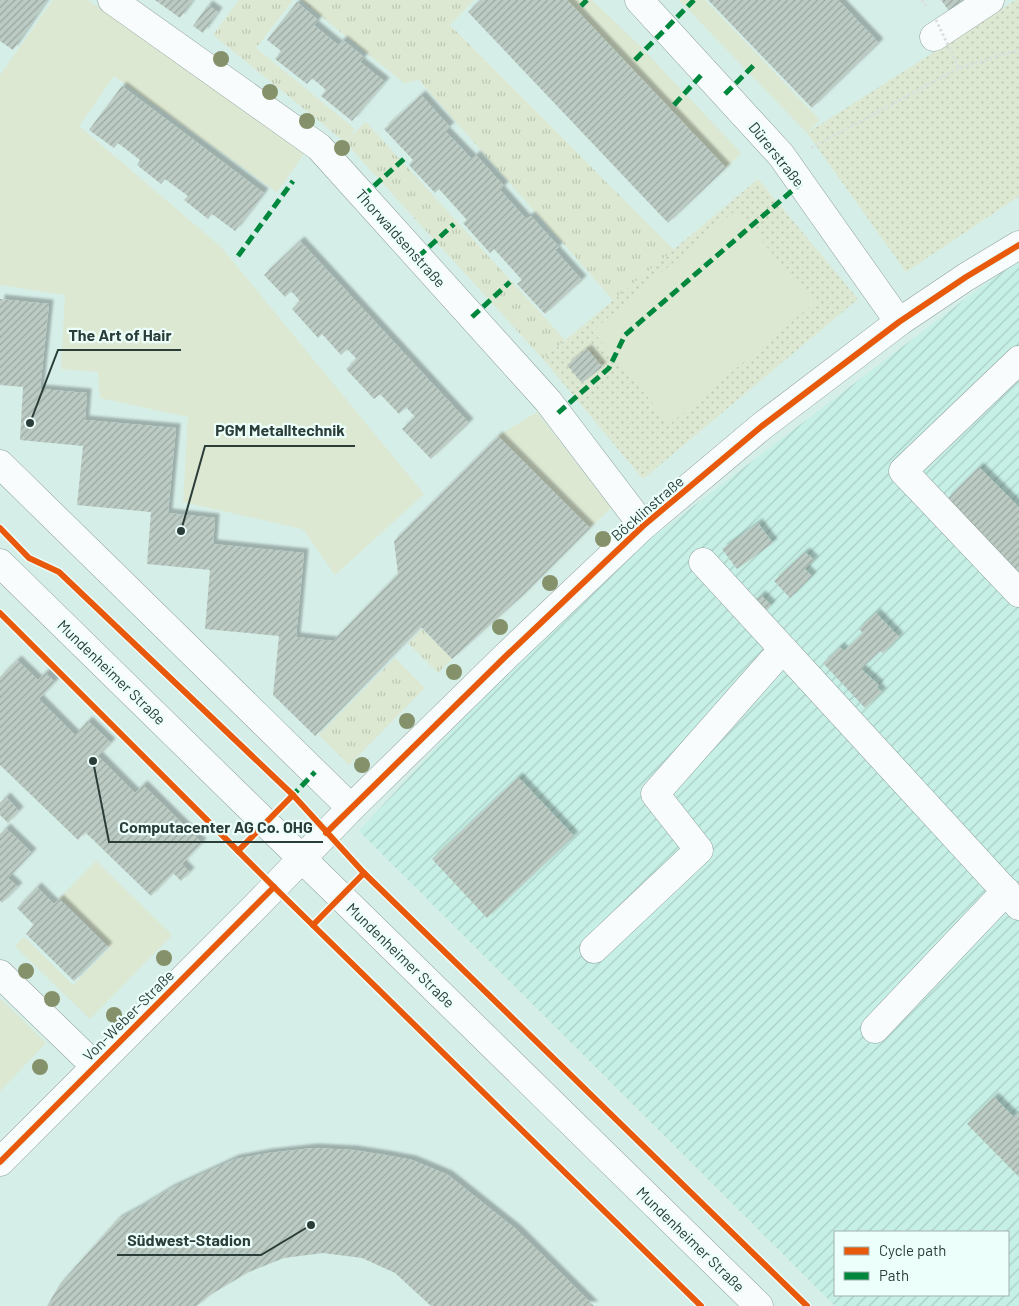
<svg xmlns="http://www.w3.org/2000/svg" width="1019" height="1306" font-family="Barlow,sans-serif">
<defs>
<pattern id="industrial-furrows" width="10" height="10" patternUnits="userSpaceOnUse" patternTransform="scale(1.25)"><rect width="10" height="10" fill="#c6efe5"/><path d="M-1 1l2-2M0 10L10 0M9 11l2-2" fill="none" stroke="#aacec5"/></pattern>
<pattern id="grass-tufts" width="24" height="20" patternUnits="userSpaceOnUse" patternTransform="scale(1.25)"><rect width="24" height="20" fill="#dce8d1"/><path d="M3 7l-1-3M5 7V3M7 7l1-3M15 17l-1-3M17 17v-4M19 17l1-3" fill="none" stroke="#bdc8b4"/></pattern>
<pattern id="park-dots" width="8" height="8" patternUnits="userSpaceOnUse" patternTransform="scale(1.25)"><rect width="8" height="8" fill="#dce8d1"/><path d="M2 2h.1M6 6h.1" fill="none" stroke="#bdc8b4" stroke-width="1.8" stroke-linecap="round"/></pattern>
<pattern id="building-hatch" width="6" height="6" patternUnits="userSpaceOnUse" patternTransform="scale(1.25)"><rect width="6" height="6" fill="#bcccc4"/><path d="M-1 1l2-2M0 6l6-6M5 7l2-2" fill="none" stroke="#99a7a0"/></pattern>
<filter id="shadow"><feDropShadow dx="4.5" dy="-4.5" stdDeviation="1" flood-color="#0004"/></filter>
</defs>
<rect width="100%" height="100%" fill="#d6eee8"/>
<path fill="url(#industrial-furrows)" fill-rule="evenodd" d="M1019 258V1306H835L359 831 578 594ZM835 1232H1008V1295H835Z"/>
<g fill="url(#grass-tufts)">
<path d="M239 0H293L256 48 355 129 348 139 366 122 565 340 543 359 345 142 213 35Z"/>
<path d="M301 0H474L450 25 674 250 613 300 419 80 404 83Z"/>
<path d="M422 629 452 659 438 673 408 643Z"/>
<path d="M395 658 425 688 349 765 319 735Z"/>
</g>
<g fill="url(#park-dots)">
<path d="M1016 0H1019V196L906 272 807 133Z"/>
<path d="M758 179 858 299 643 479 543 359Z"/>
</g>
<g fill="#dce8d1">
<path d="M53 0H88L304 154 277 192 114 76 79 126 221 247 424 494 335 575 303 529 183 502 188 417 100 398 98 372 61 369 65 295 0 285V75Z"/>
<path d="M567 0H592L641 47 741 153 726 168Z"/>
<path d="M679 0H705L820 120 807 133Z"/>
<path d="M736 210 814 303 670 424 592 331Z"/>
<path d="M537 412 611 508 590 528 498 436Z"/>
<path d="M96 861 172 935 90 1019 15 946 24 937 73 985 110 948 60 898Z"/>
<path d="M0 998 46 1043 0 1091Z"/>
</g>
<g fill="url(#building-hatch)" filter="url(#shadow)">
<path d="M0 0H47L13 50 0 41Z"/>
<path d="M155 0H193L180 18Z"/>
<path d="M481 0H567L726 168 668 223 468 12Z"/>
<path d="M708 0H838L879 43 812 108Z"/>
<path d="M941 0H964L949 11Z"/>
<path d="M297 2 318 20 314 25 338 45 343 40 364 57 360 62 385 82 352 121 321 96 326 90 312 78 307 84 275 59 281 51 267 40Z"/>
<path d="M208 5 218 12 203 33 193 26Z"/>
<path d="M122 86 264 193 235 231 212 214 208 219 184 200 188 196 165 179 161 184 137 165 140 160 118 143 114 148 89 130Z"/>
<path d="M421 95 450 127 445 131 472 159 476 155 504 186 500 190 526 219 531 216 559 247 555 250 582 280 545 314 517 284 522 280 494 249 490 253 463 223 467 220 439 189 435 193 409 165 413 160 384 129Z"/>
<path d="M300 241 469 423 431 459 402 429 415 417 406 407 399 414 380 394 374 399 346 369 357 359 347 349 341 355 322 334 318 338 292 309 300 301 291 291 285 297 264 275Z"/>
<path d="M0 299 49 304 40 389 87 393 85 420 176 428 168 513 215 518 213 544 304 553 296 637 333 641 398 574 394 541 498 436 590 528 521 597 452 659 421 627 315 736 273 695 279 636 205 629 210 570 147 564 151 512 77 505 83 446 20 440 23 387 0 385Z"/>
<path d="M587 349 602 367 582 383 567 365Z"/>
<path d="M979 467 1019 507V572L947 499Z"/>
<path d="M758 523 773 543 737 569 722 549Z"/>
<path d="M805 552 814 560 805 569 812 576 790 598 774 581Z"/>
<path d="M761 595 771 605 761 615 750 606Z"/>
<path d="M876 613 899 637 883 653 880 651 861 669 879 685 877 687 882 692 865 708 823 663 840 647 844 651 863 633 859 629Z"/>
<path d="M17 660 38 680 45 673 55 682 39 699 75 735 88 721 111 743 98 756 135 793 143 785 202 843 182 864 190 872 181 881 173 873 151 896 85 832 78 840 0 765V677Z"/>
<path d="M518 777 574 836 487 918 432 859Z"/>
<path d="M6 797 19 811 8 823 0 815V803Z"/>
<path d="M6 828 32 853 8 878 18 887 2 903 0 901V834Z"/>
<path d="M37 887 54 904 59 899 108 947 74 981 26 934 34 925 17 908Z"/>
<path d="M994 1097 1014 1117 1019 1111V1177L967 1124Z"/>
<path d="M313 1148 353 1150 385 1155 412 1160 448 1175 517 1230 594 1306H431L395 1273 362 1258 323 1253 284 1258 249 1272 210 1295 197 1306H47L60 1284 117 1220 139 1208 170 1189 235 1159 268 1153Z"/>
</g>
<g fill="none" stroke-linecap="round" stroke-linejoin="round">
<defs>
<g id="minor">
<path d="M112 0 319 147 548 401 643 526"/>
<path d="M639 0 781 155 899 322"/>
<path d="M934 37 990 0"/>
<path d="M1019 360 903 471 1019 593"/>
<path d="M0 464 351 808"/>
<path d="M703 562 1019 906"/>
<path d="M0 563 759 1306"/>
<path d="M594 949 699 850 655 794 783 649"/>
<path d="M0 974 95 1066"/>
<path d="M875 1029 1006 891"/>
<path d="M0 1162 253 909 351 808 506 656 643 526 762 426 899 322 966 277 1019 245"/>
</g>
</defs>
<use href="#minor" stroke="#8da09c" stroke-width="29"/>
<g stroke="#d9e0df" stroke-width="3" stroke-dasharray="2.5 2.5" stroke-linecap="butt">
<path d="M922 0 927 7"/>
<path d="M811 148 959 68 1019 50"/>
</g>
<use href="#minor" stroke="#f9fcfc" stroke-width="28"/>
<path stroke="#d9e0df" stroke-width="3" stroke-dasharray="2.5 2.5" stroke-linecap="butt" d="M936 20 959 68"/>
<g stroke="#00873e" stroke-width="5" stroke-dasharray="10 5" stroke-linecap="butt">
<path d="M581 6 587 0"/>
<path d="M635 60 694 0"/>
<path d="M725 94 756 63"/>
<path d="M674 105 704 72"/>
<path d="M363 196 405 158"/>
<path d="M238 256 293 181"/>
<path d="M418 257 454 224"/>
<path d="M472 317 510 282"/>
<path d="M558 413 609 368 625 335 801 183"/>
<path d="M291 797 315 772"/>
</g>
<defs>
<g id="cycleway">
<path d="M0 528 29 558 59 572 293 795 364 873 807 1306"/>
<path d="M0 613 274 887 701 1306"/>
<path d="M326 833 506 656 643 526 762 426 899 322 966 277 1019 245"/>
<path d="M238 851 293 795"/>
<path d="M313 925 364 873"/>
<path d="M0 1162 274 887"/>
</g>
</defs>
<use href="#cycleway" stroke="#edfffb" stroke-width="9"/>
<use href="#cycleway" stroke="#e8590c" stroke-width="6"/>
</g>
<g fill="#85916a">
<circle cx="221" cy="59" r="8"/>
<circle cx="270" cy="92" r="8"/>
<circle cx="307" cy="121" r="8"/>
<circle cx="342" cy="148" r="8"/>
<circle cx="603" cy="539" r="8"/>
<circle cx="550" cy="583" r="8"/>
<circle cx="500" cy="627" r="8"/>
<circle cx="454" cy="672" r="8"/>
<circle cx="407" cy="721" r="8"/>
<circle cx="362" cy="765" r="8"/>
<circle cx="164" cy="958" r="8"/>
<circle cx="26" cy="971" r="8"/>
<circle cx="52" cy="999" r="8"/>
<circle cx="114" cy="1015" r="8"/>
<circle cx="40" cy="1067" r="8"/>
</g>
<g text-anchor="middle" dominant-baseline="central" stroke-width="4.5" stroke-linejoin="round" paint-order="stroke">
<g font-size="15" fill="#2b3d39" stroke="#edfffb">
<text transform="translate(777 154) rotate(51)">Dürerstraße</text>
<text transform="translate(401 238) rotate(48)">Thorwaldsenstraße</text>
<text transform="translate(647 508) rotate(-41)">Böcklinstraße</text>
<text transform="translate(112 672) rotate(44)">Mundenheimer Straße</text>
<text transform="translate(401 955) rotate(44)">Mundenheimer Straße</text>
<text transform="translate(128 1015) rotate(-45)">Von-Weber-Straße</text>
<text transform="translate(691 1239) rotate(44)">Mundenheimer Straße</text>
</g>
</g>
<path fill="none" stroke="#2b3d39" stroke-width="2" d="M30 423L58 350H181M181 531L205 446H355M93 761L109 842H323M311 1225L261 1255H117"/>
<g fill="#2b3d39" stroke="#edfffb" stroke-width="2">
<circle cx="30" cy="423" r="5"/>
<circle cx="181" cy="531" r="5"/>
<circle cx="93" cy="761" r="5"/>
<circle cx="311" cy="1225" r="5"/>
</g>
<g font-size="16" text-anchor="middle" font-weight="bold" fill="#2b3d39" stroke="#edfffb" stroke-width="4.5" stroke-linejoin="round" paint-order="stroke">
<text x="120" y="341">The Art of Hair</text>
<text x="280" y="436">PGM Metalltechnik</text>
<text x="216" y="833">Computacenter AG Co. OHG</text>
<text x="189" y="1246">Südwest-Stadion</text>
</g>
<rect x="834" y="1231" width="175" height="65" fill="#edfffb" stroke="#9fb1ad"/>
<rect x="844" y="1247" width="25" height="8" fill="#e8590c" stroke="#9fb1ad"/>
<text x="879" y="1256" font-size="15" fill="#2b3d39">Cycle path</text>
<rect x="844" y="1272" width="25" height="8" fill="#00873e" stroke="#9fb1ad"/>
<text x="879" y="1281" font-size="15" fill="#2b3d39">Path</text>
</svg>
